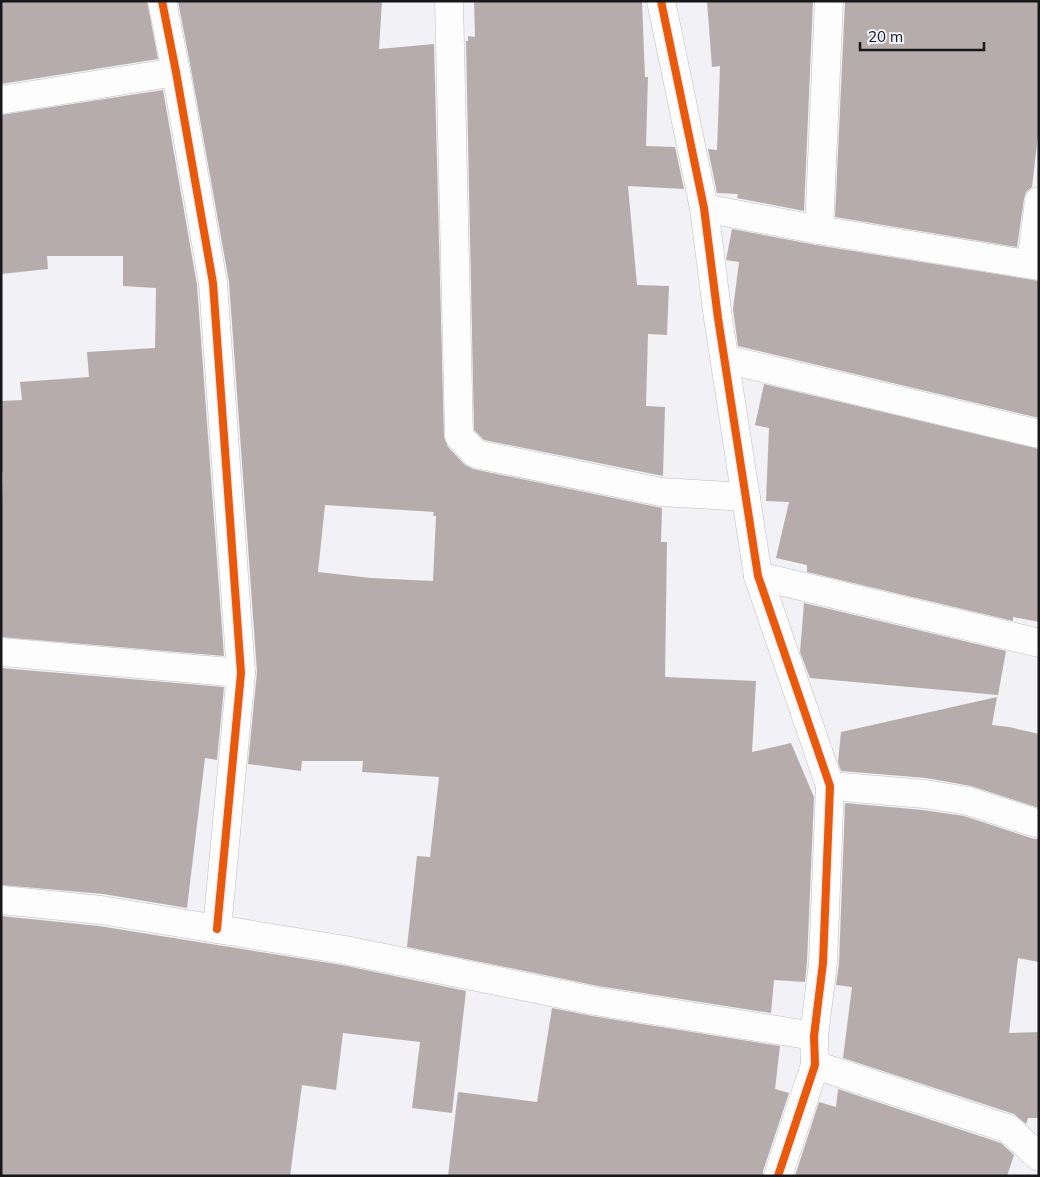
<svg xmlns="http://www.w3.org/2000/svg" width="1040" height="1177" font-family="Mulish,sans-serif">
<rect width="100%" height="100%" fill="#f1f1f6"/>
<g fill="#b7acac" fill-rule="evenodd">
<path d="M1 1H147L158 59 1 84Z"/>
<path d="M178 1H382L379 49 434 44 444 437 448 447 465 465 473 469 662 508 661 542H667L665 677 756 681 752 752 791 743 814 797 807 962 805 982 774 980 771 1013 598 986 407 947 417 856 430 857 439 777 362 772 363 761H302L301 771 248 764 257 672 229 282 191 69ZM325 505 434 512 433 516H436L433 581 371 578 318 572Z"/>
<path d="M474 1H642L645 77H648L646 146 675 147 684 189 628 186 637 285 669 286 667 335 648 334 646 406 665 407 663 476 484 440 474 430 466 41H468V36L475 37Z"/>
<path d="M707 1H813L804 211 737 198 738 194 717 193 708 149 717 150 720 66 712 67Z"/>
<path d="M845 1H1039V127L1032 187 1026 192 1024 199 1017 247 835 217Z"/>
<path d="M163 90 197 285 224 656 1 637V533L3 472H1V401L22 400 20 382 89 377 87 352 155 348 156 288 123 286V256H47L48 269 1 274V115Z"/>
<path d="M732 229 816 245 1039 281V418L738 346 733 309 739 262 726 260Z"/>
<path d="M764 384 1039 449V622L1013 617V621L807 572V565L776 558 789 502 766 501 769 428 755 425Z"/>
<path d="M804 603 1006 651 998 695 810 678 800 652Z"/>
<path d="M1 668 224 687 217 760 205 758 187 908 103 894 1 885Z"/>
<path d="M997 697 992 725 1009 727 1039 734V808L971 786 926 778 841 771 838 762 841 732Z"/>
<path d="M845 803 923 810 964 816 1034 839H1039V962L1018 958 1009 1033 1039 1032V1118H1028L1026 1124 1014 1114 843 1058 852 987 836 985 839 964Z"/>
<path d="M1 916 99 926 342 965 466 991 452 1113 412 1108 420 1042 343 1033 336 1090 302 1085 290 1176H1Z"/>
<path d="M552 1008 592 1016 780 1046 775 1089 789 1093 763 1171V1176H448L458 1092 537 1102Z"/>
<path d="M838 1089 1001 1143 1014 1155 1007 1176H795L819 1102 836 1107Z"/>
</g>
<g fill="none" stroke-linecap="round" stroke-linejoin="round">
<defs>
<g id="minor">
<path d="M162 1 176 72 213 283 241 673 217 929"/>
<path d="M449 1 459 436 476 454 661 492 746 497"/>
<path d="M661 1 704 208 718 318 758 576 830 786 823 963 814 1036 815 1065 778 1176"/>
<path d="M1 100 176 72"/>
<path d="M704 208 819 230 1039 266"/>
<path d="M819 230 829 1"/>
<path d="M1031 264 1039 201"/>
<path d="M725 359 1039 434"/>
<path d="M758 576 1039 643"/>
<path d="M1 652 241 673"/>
<path d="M830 786 925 794 968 801 1039 824"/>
<path d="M1 900 101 910 345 950 595 1001 814 1036"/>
<path d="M815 1065 1009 1129 1039 1157"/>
</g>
</defs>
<use href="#minor" stroke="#bfbfc2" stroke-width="29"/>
<use href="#minor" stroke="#fdfdfe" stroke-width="28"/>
<defs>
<g id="cycleway">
<path d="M162 1 176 72 213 283 241 673 217 929"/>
<path d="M661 1 704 208 718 318 758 576 830 786 823 963 814 1036 815 1065 778 1176"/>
</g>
</defs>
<use href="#cycleway" stroke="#efeff8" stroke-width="11"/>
<use href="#cycleway" stroke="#e8590c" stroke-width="8"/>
</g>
<rect width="1040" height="1177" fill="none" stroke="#18181b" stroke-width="5"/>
<path d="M860 42v8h124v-8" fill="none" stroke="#18181b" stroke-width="2.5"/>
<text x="868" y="42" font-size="15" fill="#18181b" stroke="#efeff8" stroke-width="4" paint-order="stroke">20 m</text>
</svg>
